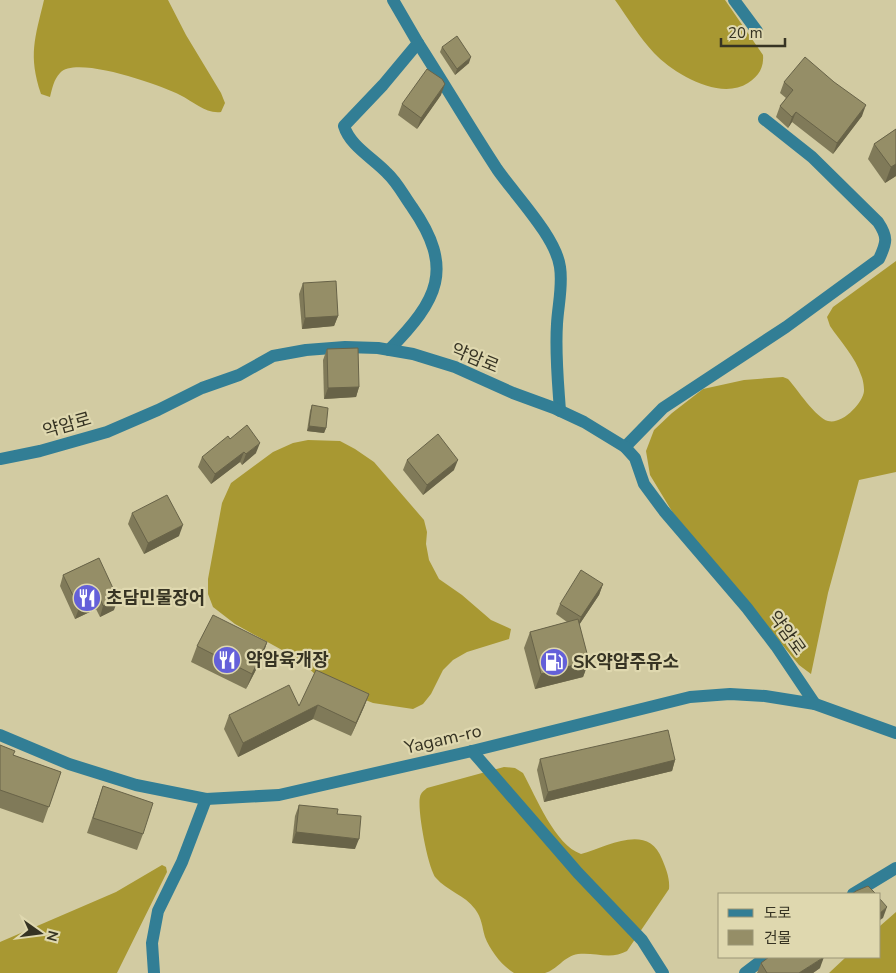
<svg xmlns="http://www.w3.org/2000/svg" width="896" height="973" font-family="'Nunito Sans','Noto Sans KR',sans-serif">
<rect width="100%" height="100%" fill="#d2cba2"/>
<g fill="#a89832">
<path d="M44 0H168L186 35 221 93 225 103 221 112C206 114 194 102 180 95 160 85 76 55 60 73 54 79 52 89 50 97L41 94C28 55 35 38 44 0Z"/>
<path d="M615 0H725L763 55C764 67 759 76 748 83 720 101 674 74 654 53 639 37 628 18 615 0Z"/>
<path d="M896 261V472L859 480 828 593 811 674 799 665 673 513 650 475 646 451 654 430 672 413 703 389 744 380 783 377 788 379C797 389 816 418 828 421 842 425 863 403 864 391 864 386 863 379 861 375 856 358 840 341 830 326L827 317 833 307Z"/>
<path d="M308 440 340 441 355 449 374 462 424 520 427 532 426 544 429 560 439 579 462 595 491 620 511 629 509 639 467 652 453 660 443 670 431 694 423 704 413 709 373 703 348 693 319 678 300 660 235 624 213 607 208 594V579L222 503 231 483 273 452 293 443Z"/>
<path d="M504 767 515 768 523 773C536 797 555 845 581 854 607 847 648 822 662 859 666 869 670 878 669 889L627 951C611 960 595 952 578 954 564 956 557 970 545 973 536 973 523 973 514 973 502 966 490 950 485 937 482 927 482 918 475 909 465 895 447 891 436 878 428 869 417 809 420 797 421 792 424 791 427 788Z"/>
<path d="M162 865 166 867 167 872 117 973H0V942L116 892Z"/>
<path d="M896 912V973H829L846 957H880V926Z"/>
</g>
<g fill="none" stroke-linecap="round" stroke-linejoin="round">
<g stroke="#327e95" stroke-width="12">
<path d="M734 0 757 31"/>
<path d="M418 43C445 85 470 128 497 169 515 195 556 237 560 267 563 286 558 305 557 324 555 353 558 382 560 411"/>
<path d="M389 350C438 300 455 269 412 207 404 196 397 182 387 173 373 158 350 146 344 126L383 85 418 43 393 0"/>
<path d="M625 447 663 408 786 327 879 259C887 242 888 237 878 222L812 157 764 119"/>
<path d="M0 459 40 451 107 432 158 410 202 388 239 375 273 356 306 350 345 347 378 348 413 354 455 367 513 393 554 408 584 422 625 447 635 458 644 484 664 511 747 608 776 646 815 704"/>
<path d="M0 735 69 764 136 785 206 799 279 795 472 751 690 697 730 694 765 696 815 704 896 733"/>
<path d="M472 751 578 873 642 940 663 973"/>
<path d="M853 894 896 868"/>
<path d="M154 973 152 943 158 911 182 862 206 799"/>
<path d="M745 973 766 957"/>
</g>
</g>
<g fill="#807a59">
<path d="M442 47 469 63 455 75 440 52Z"/>
<path d="M784 82 862 116 833 154 792 122 788 128 776 117 780 106 786 98 780 93Z"/>
<path d="M441 95 417 129 398 115 402 104Z"/>
<path d="M896 129V176L885 183 868 159 874 144Z"/>
<path d="M303 283 338 316 334 326 302 329 299 294Z"/>
<path d="M327 349 359 387 356 397 324 399 323 360Z"/>
<path d="M312 405 326 428 324 433 307 431 310 411Z"/>
<path d="M230 439 256 453 242 465 240 462 211 484 198 467 202 457Z"/>
<path d="M407 460 454 470 423 495 403 470Z"/>
<path d="M132 513 179 536 144 554 128 524Z"/>
<path d="M99 558 114 610 100 617 96 609 75 619 60 586 63 575Z"/>
<path d="M603 584 599 595 579 625 589 661 583 677 535 689 524 648 530 632 567 622 556 614 560 604Z"/>
<path d="M267 642 262 658 246 689 191 662 197 646Z"/>
<path d="M369 694 364 707 351 736 313 719 238 757 224 729 229 715 299 706Z"/>
<path d="M0 745 13 755 61 772 43 823 0 808Z"/>
<path d="M540 759 675 760 672 771 544 802 537 770Z"/>
<path d="M103 786 143 834 137 850 87 833Z"/>
<path d="M299 805 337 814 355 849 292 843 295 816Z"/>
<path d="M761 963 820 968 813 973H757Z"/>
</g>
<g fill="#686348">
<path d="M471 57 469 63 455 75 457 69Z"/>
<path d="M445 84 441 95 417 129 421 118Z"/>
<path d="M866 105 862 116 833 154 837 143Z"/>
<path d="M796 112 792 122 788 128 792 117Z"/>
<path d="M896 164V176L885 183 891 167Z"/>
<path d="M338 316 334 326 302 329 305 318Z"/>
<path d="M359 387 356 397 324 399 328 388Z"/>
<path d="M309 426 326 428 324 433 307 431Z"/>
<path d="M260 443 256 453 242 465 246 454Z"/>
<path d="M244 452 240 462 211 484 215 474Z"/>
<path d="M458 460 454 470 423 495 427 485Z"/>
<path d="M183 525 179 536 144 554 148 543Z"/>
<path d="M603 584 599 595 577 628 581 617Z"/>
<path d="M100 598 96 609 75 619 79 608Z"/>
<path d="M118 599 114 610 100 617 103 606Z"/>
<path d="M267 642 262 658 246 689 252 674Z"/>
<path d="M589 661 583 677 535 689 541 674Z"/>
<path d="M369 694 364 707 351 736 356 723Z"/>
<path d="M318 705 313 719 238 757 243 743Z"/>
<path d="M675 760 672 771 544 802 548 792Z"/>
<path d="M296 832 359 839 355 849 292 843Z"/>
<path d="M887 907 883 918 880 920V913Z"/>
<path d="M824 957 820 968 813 973H799Z"/>
</g>
<g fill="#958e67" stroke="#686348">
<path d="M457 36 471 57 457 69 442 47Z"/>
<path d="M805 57 834 82 866 105 837 143 796 112 792 117 780 106 793 90 784 82Z"/>
<path d="M427 69 442 79 445 84 421 118 402 104Z"/>
<path d="M896 129V164L891 167 874 144Z"/>
<path d="M336 281 338 316 305 318 303 283Z"/>
<path d="M358 348 359 387 328 388 327 349Z"/>
<path d="M312 405 328 408 326 428 309 426Z"/>
<path d="M247 425 260 443 246 454 244 452 215 474 202 457 228 436 230 439Z"/>
<path d="M438 434 458 460 427 485 407 460Z"/>
<path d="M167 495 183 525 148 543 132 513Z"/>
<path d="M99 558 118 599 103 606 100 598 79 608 63 575Z"/>
<path d="M581 570 603 584 581 617 560 604Z"/>
<path d="M213 615 267 642 252 674 197 646Z"/>
<path d="M578 619 589 661 541 674 530 632Z"/>
<path d="M316 670 369 694 356 723 318 705 243 743 229 715 289 685 299 706Z"/>
<path d="M668 730 675 760 548 792 540 759Z"/>
<path d="M0 745 15 751 13 755 61 772 49 807 0 790Z"/>
<path d="M103 786 153 803 143 834 93 818Z"/>
<path d="M299 805 338 809 337 814 361 816 359 839 296 832Z"/>
<path d="M868 886 876 894H852L856 891Z"/>
<path d="M880 899 887 907 880 913Z"/>
<path d="M769 957H824L799 973H767L761 963Z"/>
</g>
<defs>
<symbol id="restaurant-disc" viewBox="-11 -11 22 22"><circle r="9.5" fill="#6460d9" stroke="#dfd8af"/><path d="M-5-6h1v4h1v-4h1v4h1v-4h1v5L-1.5 .5V6h-2V.5L-5-1ZM5-6V6H3V1.5H1.5Q1.5-4 5-6Z" fill="#fff"/></symbol>
<symbol id="fuel-disc" viewBox="-11 -11 22 22"><circle r="9.5" fill="#6460d9" stroke="#dfd8af"/><path d="M-5.5-6h7V0h2V4h1.3V-2.5L3-4.5l.8-.8L6-3V5H2.5V1h-1V6h-7ZM-4.2-4.7v3.2H.2V-4.7Z" fill="#fff"/></symbol>
</defs>
<g fill-rule="evenodd">
<use href="#restaurant-disc" x="71" y="582" width="32" height="32"/>
<use href="#restaurant-disc" x="211" y="644" width="32" height="32"/>
<use href="#fuel-disc" x="538" y="646" width="32" height="32"/>
</g>
<g text-anchor="middle" dominant-baseline="central" stroke-width="4.5" stroke-linejoin="round" paint-order="stroke">
<g font-size="18" fill="#363323" stroke="#dfd8af">
<text transform="translate(475 358) rotate(22)">약암로</text>
<text transform="translate(67 425) rotate(-16)">약암로</text>
<text transform="translate(787 633) rotate(54)">약암로</text>
<text transform="translate(443 739) rotate(-13)">Yagam-ro</text>
</g>
<g font-size="18" font-weight="bold" fill="#363323" stroke="#dfd8af" text-anchor="start">
<text x="106" y="598">초담민물장어</text>
<text x="246" y="660">약암육개장</text>
<text x="573" y="662">SK약암주유소</text>
</g>
</g>
<rect x="718" y="893" width="162" height="65" fill="#dfd8af" stroke="#9b9677"/>
<rect x="728" y="909" width="25" height="8" fill="#327e95" stroke="#9b9677"/>
<text x="764" y="918" font-size="15" fill="#363323">도로</text>
<rect x="728" y="930" width="25" height="15" fill="#958e67" stroke="#9b9677"/>
<text x="764" y="943" font-size="15" fill="#363323">건물</text>
<g transform="translate(40 933) rotate(104)" stroke="#dfd8af" stroke-width="4" paint-order="stroke">
<path d="M0-4L9 19L0 12L-9 19Z" fill="#363323"/>
<text y="-8" font-size="14" font-weight="bold" text-anchor="middle" fill="#363323">N</text>
</g>
<path d="M721 38v8h64v-8" fill="none" stroke="#363323" stroke-width="2.5"/>
<text x="728" y="38" font-size="15" fill="#363323" stroke="#dfd8af" stroke-width="4" paint-order="stroke">20 m</text>
</svg>
